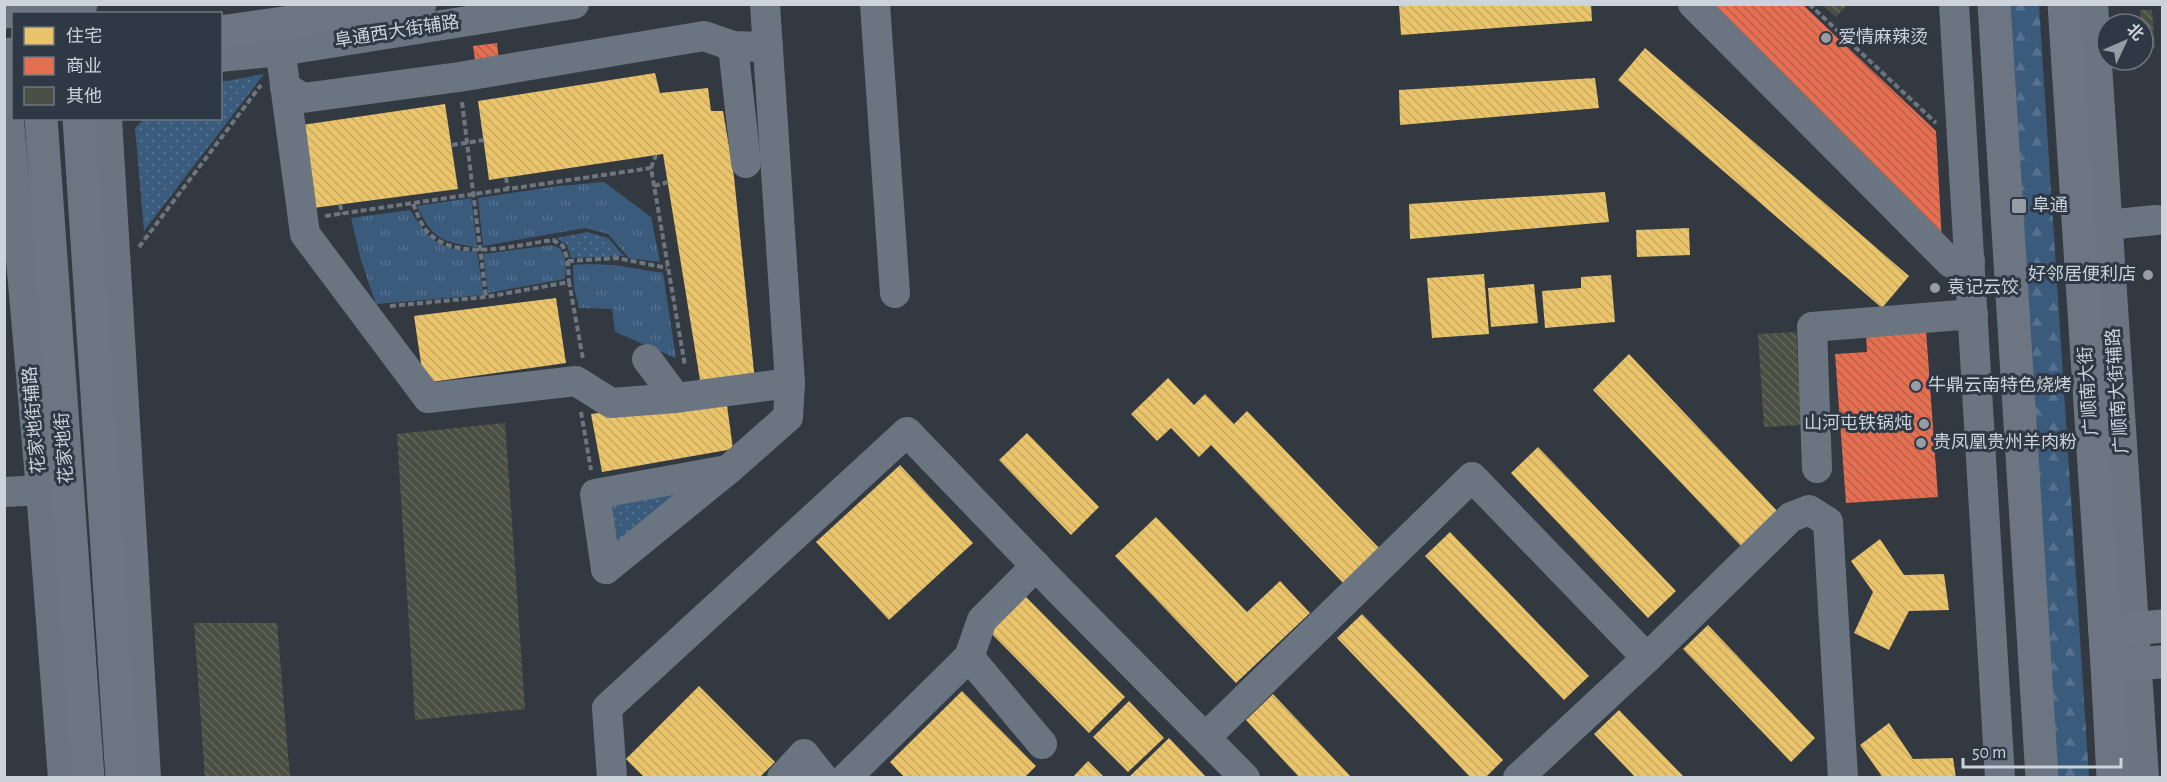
<svg xmlns="http://www.w3.org/2000/svg" width="2167" height="782" font-family="'Alegreya Sans','Noto Sans SC',sans-serif">
<defs>
<pattern id="grass-tufts" width="24" height="20" patternUnits="userSpaceOnUse" patternTransform="scale(1.5)"><rect width="24" height="20" fill="#3b5b7d"/><path d="M3 7l-1-3M5 7V3M7 7l1-3M15 17l-1-3M17 17v-4M19 17l1-3" fill="none" stroke="#56728f"/></pattern>
<pattern id="forest-firs" width="22" height="20" patternUnits="userSpaceOnUse" patternTransform="scale(1.5)"><rect width="22" height="20" fill="#3b5b7d"/><path d="M5 1l3.5 6h-7zM16 11l3.5 6h-7z" fill="#56728f"/></pattern>
<pattern id="park-dots" width="8" height="8" patternUnits="userSpaceOnUse" patternTransform="scale(1.5)"><rect width="8" height="8" fill="#3b5b7d"/><path d="M2 2h.1M6 6h.1" fill="none" stroke="#56728f" stroke-width="1.8" stroke-linecap="round"/></pattern>
<pattern id="homes-back-hatch" width="6" height="6" patternUnits="userSpaceOnUse" patternTransform="scale(1.5)"><rect width="6" height="6" fill="#e9c46a"/><path d="M-1 5l2 2M0 0l6 6M5-1l2 2" fill="none" stroke="#c7a962"/></pattern>
<pattern id="shops-back-hatch" width="6" height="6" patternUnits="userSpaceOnUse" patternTransform="scale(1.5)"><rect width="6" height="6" fill="#e76f51"/><path d="M-1 5l2 2M0 0l6 6M5-1l2 2" fill="none" stroke="#b4614c"/></pattern>
<pattern id="building-back-hatch" width="6" height="6" patternUnits="userSpaceOnUse" patternTransform="scale(1.5)"><rect width="6" height="6" fill="#4b4f43"/><path d="M-1 5l2 2M0 0l6 6M5-1l2 2" fill="none" stroke="#64675e"/></pattern>
</defs>
<rect width="100%" height="100%" fill="#333940"/>
<g fill="url(#grass-tufts)">
<path d="M604 182 651 217 660 262 629 258 608 234 585 228 483 246 478 198 559 186Z"/>
<path d="M471 198 477 247C443 243 432 239 417 206Z"/>
<path d="M410 210C429 241 440 250 477 252L484 295 376 304 361 260 351 218Z"/>
<path d="M552 245 561 249 566 263 565 279 488 293 483 254Z"/>
<path d="M586 264 614 265 663 273 676 358 615 332 612 309 579 308 574 288 573 265Z"/>
</g>
<path fill="url(#forest-firs)" d="M2009 5H2039L2089 777H2057Z"/>
<g fill="url(#park-dots)">
<path d="M264 74 144 231 135 128 144 119 220 118 221 82Z"/>
<path d="M587 232 608 238 624 256 571 258 567 245 556 238Z"/>
<path d="M708 479 610 558 601 500Z"/>
</g>
<g fill="url(#homes-back-hatch)">
<path d="M1399 4H1591L1592 21 1401 35Z"/>
<path d="M1645 48 1909 276 1882 308 1618 80Z"/>
<path d="M655 73 660 93 708 88 711 111H723L734 177 755 381 701 386 663 154 489 180 478 101Z"/>
<path d="M1595 78 1599 108 1400 125 1399 90Z"/>
<path d="M445 104 458 189 313 208 302 125Z"/>
<path d="M1605 192 1609 222 1410 239 1409 204Z"/>
<path d="M1689 228 1690 255 1637 257 1636 230Z"/>
<path d="M1484 274 1489 334 1432 338 1427 278Z"/>
<path d="M1611 275 1615 322 1545 328 1542 291 1581 288V277Z"/>
<path d="M1534 284 1538 323 1491 327 1488 288Z"/>
<path d="M556 298 566 363 424 383 414 316Z"/>
<path d="M1629 354 1779 513 1743 548 1593 390Z"/>
<path d="M1168 378 1194 405 1205 394 1234 424 1247 411 1381 550 1345 585 1211 445 1199 457 1171 428 1157 441 1131 414Z"/>
<path d="M726 398 733 449 602 472 591 414Z"/>
<path d="M1027 433 1099 507 1071 535 999 460Z"/>
<path d="M1538 447 1676 591 1648 618 1511 473Z"/>
<path d="M900 465 973 543 889 620 816 542Z"/>
<path d="M1156 517 1247 612 1280 581 1310 613 1236 683 1115 556Z"/>
<path d="M1450 532 1589 676 1564 700 1425 556Z"/>
<path d="M1880 539 1904 575 1944 574 1949 610 1909 611 1889 650 1854 633 1873 592 1851 561Z"/>
<path d="M1025 596 1125 697 1089 733 989 631Z"/>
<path d="M1362 614 1503 760 1485 778H1471L1337 638Z"/>
<path d="M1708 625 1815 738 1791 762 1683 649Z"/>
<path d="M699 686 775 762 759 778H645L626 759Z"/>
<path d="M962 691 1036 766 1024 778H905L890 762Z"/>
<path d="M1273 694 1352 778H1300L1246 720Z"/>
<path d="M1129 701 1164 738 1128 772 1093 737Z"/>
<path d="M1619 710 1685 778H1636L1594 734Z"/>
<path d="M1889 723 1913 759 1953 758 1956 778H1880L1881 775 1860 745Z"/>
<path d="M1169 738 1207 778H1128Z"/>
<path d="M1088 761 1103 776 1072 778Z"/>
</g>
<g fill="url(#shops-back-hatch)">
<path d="M1702 4H1802L1936 131 1942 243Z"/>
<path d="M497 43 499 62 476 67 473 46Z"/>
<path d="M1926 330 1938 497 1846 503 1835 354 1867 352 1866 334Z"/>
</g>
<g fill="url(#building-back-hatch)">
<path d="M1822 4H1848L1836 17Z"/>
<path d="M2140 10H2152L2155 48 2143 49V24H2141Z"/>
<path d="M1796 332 1802 425 1764 427 1758 334Z"/>
<path d="M505 423 525 709 415 720 397 434Z"/>
<path d="M194 623H277L290 778H205Z"/>
</g>
<g fill="none" stroke-linecap="round" stroke-linejoin="round">
<g stroke="#6d757f" stroke-width="4" stroke-dasharray="6 3" stroke-linecap="butt">
<path d="M1809 4 1936 123"/>
<path d="M462 102 486 297"/>
<path d="M452 145 484 140"/>
<path d="M651 168 656 155"/>
<path d="M506 177 508 189"/>
<path d="M654 186 668 182"/>
<path d="M340 204 342 214"/>
<path d="M413 204C417 212 420 222 425 229 453 264 515 245 553 240L563 246 568 261 569 282"/>
<path d="M325 216 651 168 685 366"/>
<path d="M139 247 261 85"/>
<path d="M568 261 617 258 667 268"/>
<path d="M390 306 486 297 569 282 583 359"/>
<path d="M581 412 591 470"/>
</g>
<g stroke="#6a7581" stroke-width="30">
<path d="M875 4 895 293"/>
<path d="M1693 4 1951 263 1970 261"/>
<path d="M1954 4 2000 778"/>
<path d="M2093 4 2144 778"/>
<path d="M277 25 305 234 428 398 576 381 611 403 676 398 790 383"/>
<path d="M733 46 746 163"/>
<path d="M220 57 280 51 574 4"/>
<path d="M4 64 41 490 63 778"/>
<path d="M285 87 303 98 459 77 704 36 733 46 768 47"/>
<path d="M107 118 146 778"/>
<path d="M2087 227 2156 220"/>
<path d="M647 359 676 398"/>
<path d="M1817 468 1812 327 1973 314"/>
<path d="M4 492 62 489"/>
<path d="M606 569 729 469 788 417 790 383 765 4"/>
<path d="M606 569 595 494 727 470"/>
<path d="M969 657 1042 744"/>
<path d="M1647 658 1791 517 1809 510 1828 522 1843 778"/>
<path d="M1206 737 1472 477 1647 658 1518 778"/>
<path d="M612 778 607 708 907 432 1059 590 1245 778"/>
<path d="M782 778 804 754 823 778"/>
<path d="M846 778 969 657 982 620 1036 566"/>
</g>
<g stroke="#6c7581" stroke-width="33">
<path d="M1994 4 2042 778"/>
<path d="M2064 4 2107 665 2113 778"/>
<path d="M4 12 81 4"/>
<path d="M220 32 420 4"/>
<path d="M4 55 14 54"/>
<path d="M41 118 88 778"/>
<path d="M79 118 122 778"/>
<path d="M2105 632 2162 626"/>
<path d="M2107 665 2162 662"/>
</g>
</g>
<g fill="#969da4" stroke="#2e3945" stroke-width="2">
<circle cx="1826" cy="38" r="6"/>
<rect x="2011" y="198" width="16" height="16" rx="3"/>
<circle cx="2148" cy="275" r="6"/>
<circle cx="1935" cy="288" r="6"/>
<circle cx="1916" cy="386" r="6"/>
<circle cx="1924" cy="424" r="6"/>
<circle cx="1921" cy="443" r="6"/>
</g>
<g text-anchor="middle" dominant-baseline="central" stroke-width="6" stroke-linejoin="round" paint-order="stroke">
<g font-size="18" fill="#ccd3da" stroke="#2e3945">
<text transform="translate(397 32) rotate(-9)">阜通西大街辅路</text>
<text transform="translate(2089 391) rotate(-94)">广顺南大街</text>
<text transform="translate(2118 391) rotate(-94)">广顺南大街辅路</text>
<text transform="translate(35 420) rotate(-95)">花家地街辅路</text>
<text transform="translate(65 448) rotate(-94)">花家地街</text>
</g>
<g font-size="18" fill="#ccd3da" stroke="#2e3945" text-anchor="start">
<text x="1838" y="38">爱情麻辣烫</text>
<text x="2032" y="206">阜通</text>
<text x="2136" y="275" text-anchor="end">好邻居便利店</text>
<text x="1947" y="288">袁记云饺</text>
<text x="1928" y="386">牛鼎云南特色烧烤</text>
<text x="1912" y="424" text-anchor="end">山河屯铁锅炖</text>
<text x="1933" y="443">贵凤凰贵州羊肉粉</text>
</g>
</g>
<rect width="2167" height="782" fill="none" stroke="#ccd3da" stroke-width="12"/>
<rect x="12" y="12" width="210" height="108" fill="#2e3945" stroke="#6d7781" stroke-width="1.5"/>
<rect x="24" y="27" width="30" height="18" fill="#e9c46a" stroke="#6d7781" stroke-width="1.5"/>
<text x="66" y="42" font-size="18" fill="#ccd3da">住宅</text>
<rect x="24" y="57" width="30" height="18" fill="#e76f51" stroke="#6d7781" stroke-width="1.5"/>
<text x="66" y="72" font-size="18" fill="#ccd3da">商业</text>
<rect x="24" y="87" width="30" height="18" fill="#4b4f43" stroke="#6d7781" stroke-width="1.5"/>
<text x="66" y="102" font-size="18" fill="#ccd3da">其他</text>
<g transform="translate(2125 42) rotate(46)"><circle r="28" fill="#2e3945" stroke="#6d7781" stroke-width="1.5"/>
<path d="M0-4.5L10 22L0 15L-10 22Z" fill="#969da4"/>
<text y="-9" font-size="16" font-weight="bold" text-anchor="middle" fill="#ccd3da">北</text>
</g>
<path d="M1963 758v9h158v-9" fill="none" stroke="#ccd3da" stroke-width="3"/>
<text x="1972" y="758" font-size="18" fill="#ccd3da" stroke="#2e3945" stroke-width="4.5" paint-order="stroke">50 m</text>
</svg>
